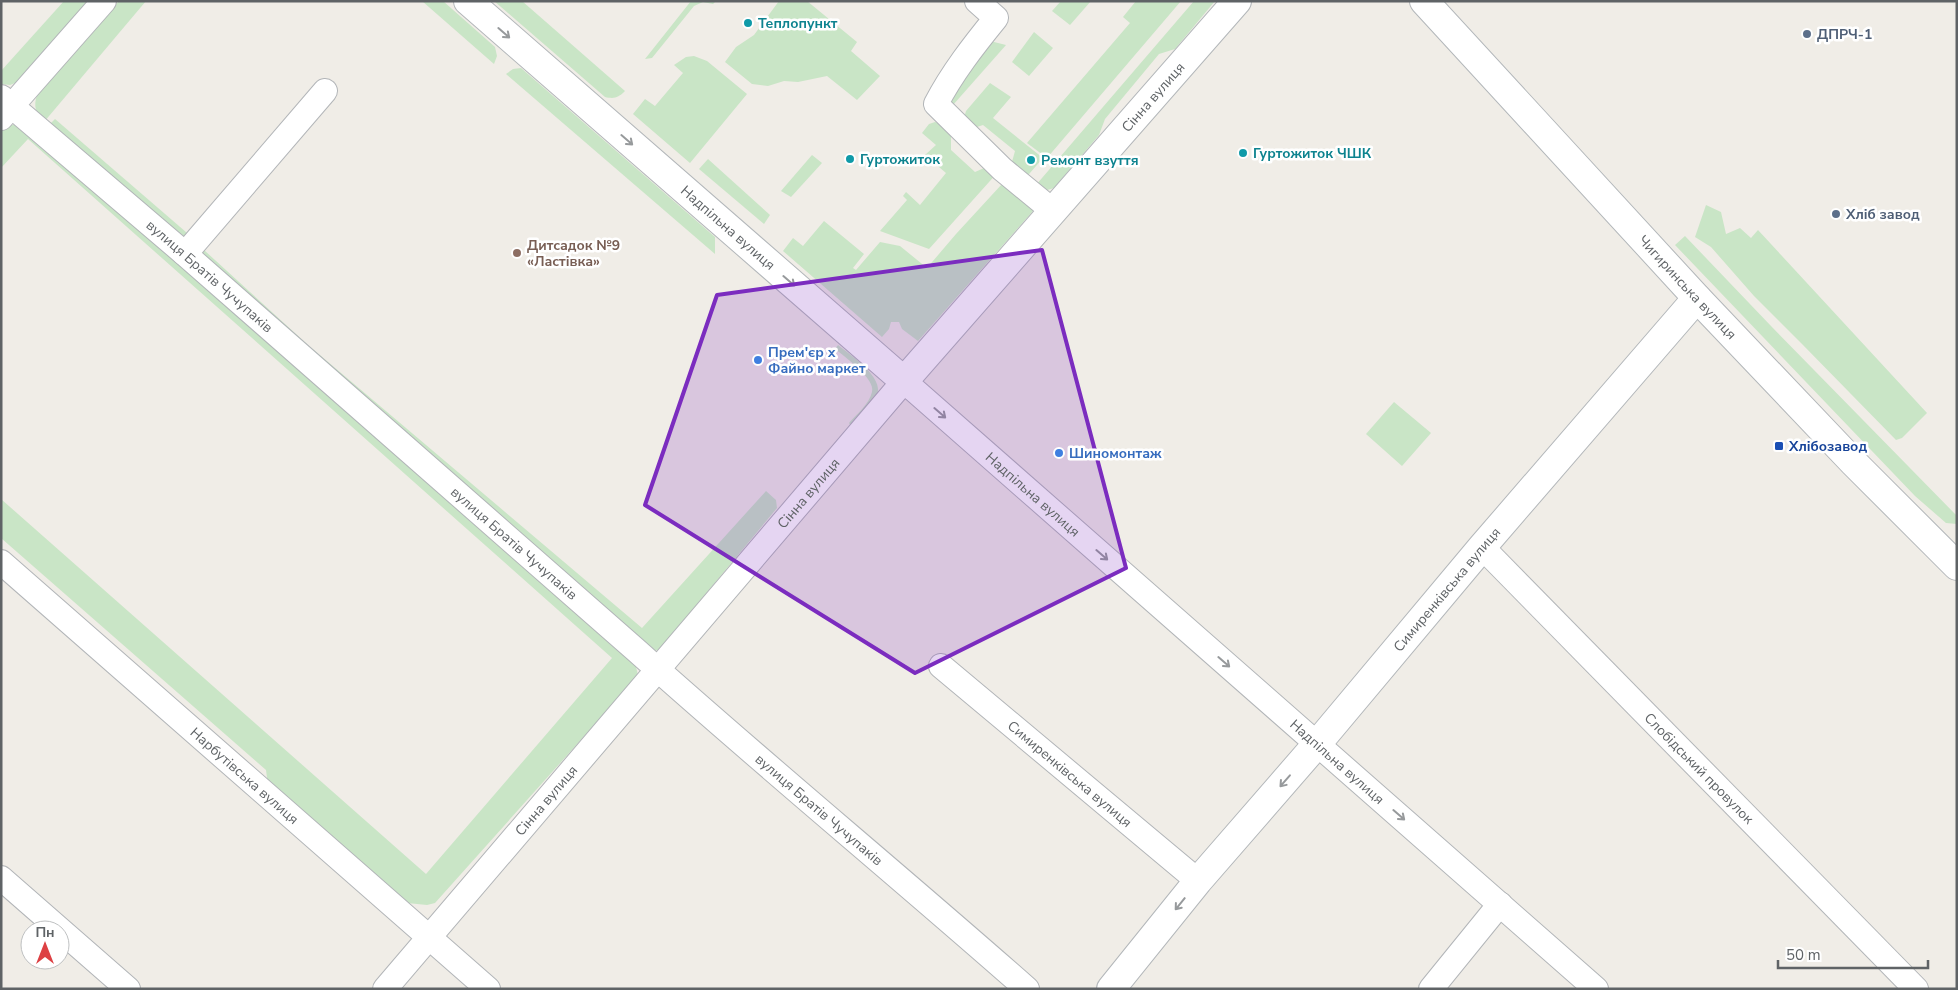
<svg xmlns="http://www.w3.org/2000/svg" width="1958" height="990" font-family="'Nunito Sans',sans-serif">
<rect width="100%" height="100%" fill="#f0ede7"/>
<g fill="#c9e5c6">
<path d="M64 1H90L20 81 10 85 1 84V71Z"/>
<path d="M119 1H146L44 122C36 113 33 107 37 95Z"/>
<path d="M422 1H443L495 47 497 56 494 64Z"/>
<path d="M494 1H522L625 91C618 98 614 99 605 97Z"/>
<path d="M691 1H716L713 4 703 2 694 6 652 58 645 59Z"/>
<path d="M779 1H807L857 42 851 51 880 76 857 100 827 76 798 82 784 81 768 86 752 84 725 62 736 47 754 35Z"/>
<path d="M1061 1H1091L1070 25 1052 11Z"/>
<path d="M1136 1H1181L1047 158 1027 143 1130 23 1123 17Z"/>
<path d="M1194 1H1215L1175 49 1159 54 1105 119 1099 135 1054 188 1044 191 1036 185Z"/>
<path d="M1034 32 1053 48 1029 76 1012 62Z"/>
<path d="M990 41 1006 45 953 105 945 97Z"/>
<path d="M694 56 707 61 747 94 690 163 633 114 645 99 655 106 683 73 674 65 686 57Z"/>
<path d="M521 68 715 237V254L506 74 513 69Z"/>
<path d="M990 83 1011 97 993 118 1043 158 1023 181 1010 169 1015 151 983 125 968 130 963 121 966 111Z"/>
<path d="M55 119 194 239 187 245 48 126Z"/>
<path d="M935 122 942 124 951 130V150L975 172 991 165 998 172 929 249 880 231 907 200 903 196 906 192 920 205 946 173 925 155 936 145 922 133 929 124Z"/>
<path d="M5 125H15L31 134 618 651C631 657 636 661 638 676L435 903 427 905 407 903 268 785 266 770 1 538V499L426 874 612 658 28 139 1 168V129Z"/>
<path d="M812 155 822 163 791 197 781 191Z"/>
<path d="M708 159 770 215 764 224 699 169Z"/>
<path d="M1002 184 1033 201V211L918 341 902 329 899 322H891L889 329 882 337 783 251 793 238 803 246 824 221 864 254 853 268 856 270 880 242 900 246 927 268 956 234Z"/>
<path d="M1706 205 1721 212 1726 234 1740 228 1751 238 1758 230 1927 413 1902 438 1896 440 1803 345 1754 296 1711 247 1695 237Z"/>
<path d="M1685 236 1771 326 1957 516V524L1946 523 1915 496 1675 245Z"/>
<path d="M204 250 308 345 642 628 766 491 776 500 777 508 659 650 648 651 197 260Z"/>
<path d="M838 345C850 355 885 377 877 396 872 405 858 418 851 426L849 423C857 414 869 404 872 392 876 379 845 357 835 349Z"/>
<path d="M1394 402 1431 433 1402 466 1366 434Z"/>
</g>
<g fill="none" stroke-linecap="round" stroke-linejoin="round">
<defs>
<g id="street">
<path d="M977 1 996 18C974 45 952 73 936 104L1002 169 1053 211"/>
<path id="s1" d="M1 97 185 254 637 651C765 766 898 875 1027 989"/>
<path d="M1 118 104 1"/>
<path d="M185 254 325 91"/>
<path id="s2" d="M1482 547 1916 989"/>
<path id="s3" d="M1 562 488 989"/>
<path id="s4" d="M941 666 1198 881"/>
<path d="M1 878 128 989"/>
<path id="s5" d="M385 989 904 381 1596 989"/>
<path d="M1431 989 1500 904"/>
</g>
<g id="secondary">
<path id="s6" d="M468 1 904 381 1237 1"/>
<path id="s7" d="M1424 1 1697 298 1854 463 1957 566"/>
<path id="s8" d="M1111 989 1198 881 1317 744 1482 547 1697 298"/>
</g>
</defs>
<use href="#street" stroke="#b2b5b8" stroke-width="26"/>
<use href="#secondary" stroke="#b3b7ba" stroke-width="30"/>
<use href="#street" stroke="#fff" stroke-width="24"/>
<use href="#secondary" stroke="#fff" stroke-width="28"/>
</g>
<defs><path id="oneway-shaft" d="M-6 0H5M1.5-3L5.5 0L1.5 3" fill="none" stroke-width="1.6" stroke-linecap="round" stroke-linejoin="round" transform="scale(1.25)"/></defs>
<g stroke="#979a9c">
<use href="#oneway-shaft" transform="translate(504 33) rotate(41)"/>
<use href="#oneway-shaft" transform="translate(627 140) rotate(41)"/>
<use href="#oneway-shaft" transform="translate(789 281) rotate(41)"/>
<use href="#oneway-shaft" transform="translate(940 413) rotate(41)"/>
<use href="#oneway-shaft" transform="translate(1102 555) rotate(41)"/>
<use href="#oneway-shaft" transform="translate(1224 662) rotate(41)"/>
<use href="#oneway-shaft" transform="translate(1285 781) rotate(131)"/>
<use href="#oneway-shaft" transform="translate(1399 815) rotate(41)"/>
<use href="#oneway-shaft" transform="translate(1180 904) rotate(129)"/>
</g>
<path fill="#7b2cbf" fill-opacity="0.2" stroke="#7b2cbf" stroke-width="4" stroke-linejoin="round" d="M1042 250 1126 568 915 673 645 505 717 295Z"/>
<g fill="#0f9aa8" stroke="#fff" stroke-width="2">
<circle cx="748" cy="23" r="5"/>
<circle cx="1243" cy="153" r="5"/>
<circle cx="850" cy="159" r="5"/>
<circle cx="1031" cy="160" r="5"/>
</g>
<g fill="#5c6f8a" stroke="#fff" stroke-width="2">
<circle cx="1807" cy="34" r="5"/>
<circle cx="1836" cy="214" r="5"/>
</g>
<circle fill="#8d6e63" stroke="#fff" stroke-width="2" cx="517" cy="253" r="5"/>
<g fill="#3f7fe0" stroke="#fff" stroke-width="2">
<circle cx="758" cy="360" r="5"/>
<circle cx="1059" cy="453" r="5"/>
</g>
<rect fill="#1a4fb4" stroke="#fff" stroke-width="2" x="1774" y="441" width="10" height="10" rx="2.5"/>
<g text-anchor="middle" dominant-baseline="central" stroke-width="5" stroke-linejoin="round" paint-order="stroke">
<g font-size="14" font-weight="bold" fill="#0d838f" stroke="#fff" text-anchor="start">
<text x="758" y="23">Теплопункт</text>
<text x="1253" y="153">Гуртожиток ЧШК</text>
<text x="860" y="159">Гуртожиток</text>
<text x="1041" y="160">Ремонт взуття</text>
</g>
<g font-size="14" font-weight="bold" fill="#4e5e75" stroke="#fff" text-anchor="start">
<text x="1817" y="34">ДПРЧ-1</text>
<text x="1846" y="214">Хліб завод</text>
</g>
<g font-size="14" fill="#5f6366" stroke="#fff">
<text stroke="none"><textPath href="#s6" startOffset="956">Сінна вулиця</textPath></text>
<text stroke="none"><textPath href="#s6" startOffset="345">Надпільна вулиця</textPath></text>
<text stroke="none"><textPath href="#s1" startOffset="275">вулиця Братів Чучупаків</textPath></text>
<text stroke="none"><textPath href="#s7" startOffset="389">Чигиринська вулиця</textPath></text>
<text stroke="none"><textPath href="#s5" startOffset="652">Сінна вулиця</textPath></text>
<text stroke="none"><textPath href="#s5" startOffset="971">Надпільна вулиця</textPath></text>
<text stroke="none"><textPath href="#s1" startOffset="680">вулиця Братів Чучупаків</textPath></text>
<text stroke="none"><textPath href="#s8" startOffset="522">Симиренківська вулиця</textPath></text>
<text stroke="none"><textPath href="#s5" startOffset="1376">Надпільна вулиця</textPath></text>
<text stroke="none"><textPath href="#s2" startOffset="310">Слобідський провулок</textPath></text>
<text stroke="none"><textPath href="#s4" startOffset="168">Симиренківська вулиця</textPath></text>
<text stroke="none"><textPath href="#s3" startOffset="324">Нарбутівська вулиця</textPath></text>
<text stroke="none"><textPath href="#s5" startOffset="248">Сінна вулиця</textPath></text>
<text stroke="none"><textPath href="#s1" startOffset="1085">вулиця Братів Чучупаків</textPath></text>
</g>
<g font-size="14" font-weight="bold" fill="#785e54" stroke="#fff" text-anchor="start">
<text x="527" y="245">Дитсадок №9<tspan x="527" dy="16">«Ластівка»</tspan></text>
</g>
<g font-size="14" font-weight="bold" fill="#366cbe" stroke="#fff" text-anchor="start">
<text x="768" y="352">Прем'єр х<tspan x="768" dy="16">Файно маркет</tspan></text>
<text x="1069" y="453">Шиномонтаж</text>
</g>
<g font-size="14" font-weight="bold" fill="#164399" stroke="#fff" text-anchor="start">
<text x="1789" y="446">Хлібозавод</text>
</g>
</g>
<rect width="1958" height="990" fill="none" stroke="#5f6366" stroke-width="5"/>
<g transform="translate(45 945)"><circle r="24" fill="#ffffff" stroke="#bfc1c2"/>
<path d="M0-4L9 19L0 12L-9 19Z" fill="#dd4043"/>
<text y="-8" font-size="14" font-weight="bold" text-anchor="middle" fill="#5f6366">Пн</text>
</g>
<path d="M1778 960v8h150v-8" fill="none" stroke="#5f6366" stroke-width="2.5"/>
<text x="1786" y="960" font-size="15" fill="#5f6366" stroke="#ffffff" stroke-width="4" paint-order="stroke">50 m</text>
</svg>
